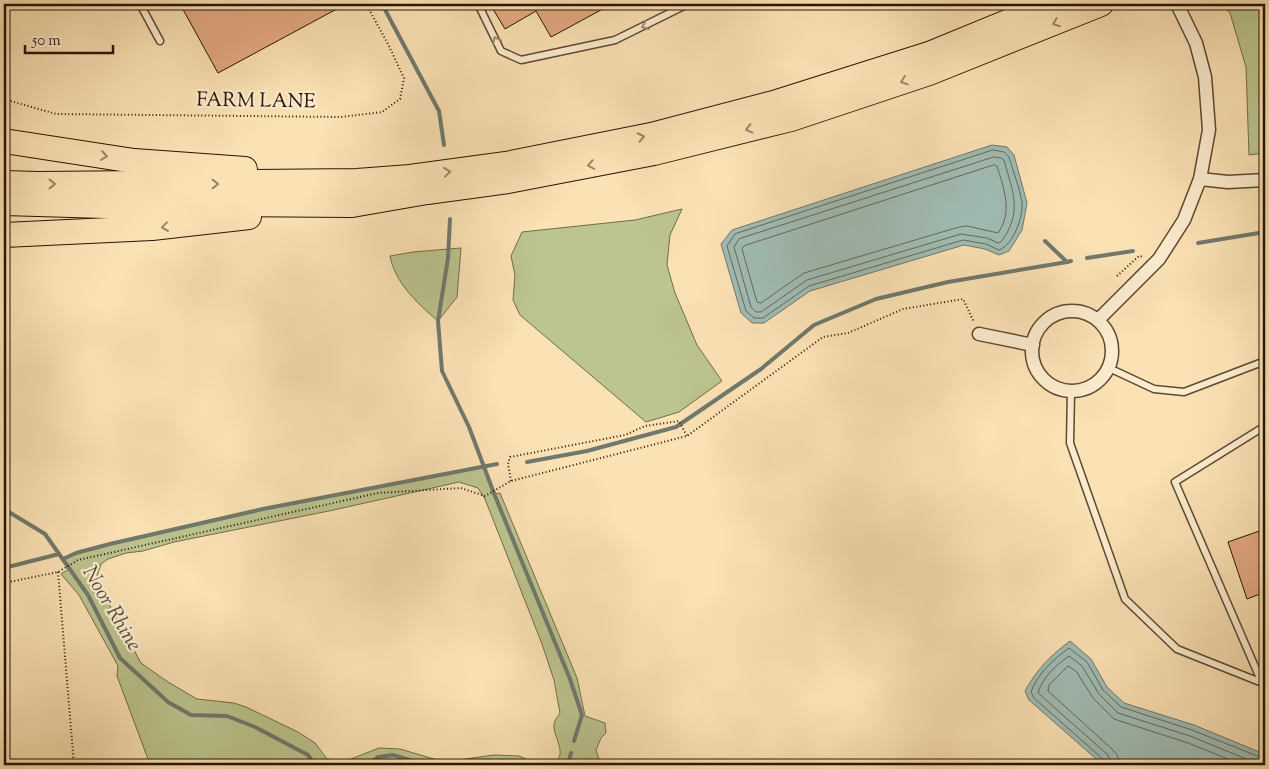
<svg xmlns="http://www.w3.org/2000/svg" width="1269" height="769" font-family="'Sorts Mill Goudy',serif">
<rect width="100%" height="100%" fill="#fbe2b5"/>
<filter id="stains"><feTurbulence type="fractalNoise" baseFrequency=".004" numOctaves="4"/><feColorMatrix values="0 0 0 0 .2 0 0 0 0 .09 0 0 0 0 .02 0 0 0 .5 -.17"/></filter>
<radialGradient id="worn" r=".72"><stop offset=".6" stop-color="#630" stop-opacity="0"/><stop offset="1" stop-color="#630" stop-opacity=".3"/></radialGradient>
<g fill="#bcc48f" stroke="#726c49">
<path d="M1220 4H1265V153L1249 155 1246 67 1230 13Z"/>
<path d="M682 209 670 235 667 265 675 293 697 345 722 381 679 412 646 422 520 315 513 300 515 275 511 256 522 232 635 220Z"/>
<path d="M461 248 457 297 438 321C418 304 395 283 390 256L413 252Z"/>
<path d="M483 466 494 494 500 493 577 678 585 716 605 723 606 733 601 738 596 750 601 765H545C571 761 556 742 554 728 553 722 557 718 560 713L554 680 542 644 485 499 478 488 459 482 329 511 174 542 143 551 126 553 108 559 101 564 97 576 98 584 141 663 168 682 197 699 234 703 246 707 298 732 315 743 327 759 346 761 379 748 400 749 444 762 494 755 519 756 540 765H152L148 759 117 676 118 666 79 595 61 574 69 569 63 559C101 541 146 536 187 526 285 504 384 485 483 466Z"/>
</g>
<g fill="#a0bcb4" stroke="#70796d">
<path d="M992 145 1007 147 1014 155 1027 203 1022 230 1009 251 999 255 985 249 964 245 810 291 764 323H752L741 313 721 244 732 230Z"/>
<path d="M1070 641 1091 659 1107 687 1124 703 1194 725 1262 753 1265 756V765H1103L1029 700 1025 691C1037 669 1050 656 1070 641Z"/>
</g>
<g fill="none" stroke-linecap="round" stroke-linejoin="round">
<g stroke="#64685c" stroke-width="1">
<path d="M993 150 1004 152 1009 157C1013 172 1020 188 1022 203 1023 218 1013 245 999 250L986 244 963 240 809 286 763 318H754L746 311 727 246 735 234Z"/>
<path d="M994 157 1001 158 1004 160C1013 193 1023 212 1001 242L998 243 987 238 961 234 807 280 761 312H756L751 307 734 247 739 239Z"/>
<path d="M994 165 997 166C1004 189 1013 212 998 233L967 226 959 227 804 273 761 303 757 302 742 249 744 246Z"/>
<path d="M1106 765 1104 760 1034 698 1031 692C1037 674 1054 659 1069 648L1087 662 1103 690 1121 707 1192 730 1265 759"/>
<path d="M1112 765 1108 755 1038 693C1042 678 1056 665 1069 656L1082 666 1099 694 1118 713 1190 736 1261 765"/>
<path d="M1119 765 1118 756 1113 750 1048 691 1049 685 1068 666 1076 671 1093 698 1114 719 1188 743 1243 765"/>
</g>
<g stroke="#70796d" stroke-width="4">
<path d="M382 4 439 111 444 145"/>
<path d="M450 219 448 258 438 321 442 371 469 427 495 496 570 679 582 715 574 741"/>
<path d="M1045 241 1067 262 1071 261"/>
<path d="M1198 243 1265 232"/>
<path d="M1087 258 1133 251"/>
<path d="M527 462 587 451 676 427 761 369 814 325 876 299 948 282 1067 262"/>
<path d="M4 509 45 534 88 595 120 658 168 702 191 715 227 716 255 727 308 755 315 765"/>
<path d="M63 559 76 553 110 544 263 509 497 464"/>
<path d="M4 568 59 554"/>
<path d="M368 765 378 757 393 755 426 765"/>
<path d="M489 765 504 762 522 765"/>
<path d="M568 765 571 753"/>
</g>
</g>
<g fill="#e4a983" stroke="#281403">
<path d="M180 4H346L218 73Z"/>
<path d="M490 4H612L551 37 536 11 505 29Z"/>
<path d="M1265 529V592L1247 599 1228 542Z"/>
</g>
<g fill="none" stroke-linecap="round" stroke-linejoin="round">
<defs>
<g id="service">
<path d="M140 4 160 41"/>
<path d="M478 4 501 51 521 60 615 40 688 4"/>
<path d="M1109 368 1154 389 1184 392 1265 361"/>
<path d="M1071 391 1070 443 1125 599 1177 649 1265 684"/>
<path d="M1262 683 1175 482 1265 426"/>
</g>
<g id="minor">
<path d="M1200 179 1228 182 1265 180"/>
<circle cx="1072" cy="351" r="40"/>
<path d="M1098 320 1159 259 1184 220 1200 179 1209 130 1205 77 1196 43 1177 4"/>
<path d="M979 334 1033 345"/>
</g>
<g id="motorway">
<path d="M4 141 134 161 245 169"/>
<path d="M4 183 38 184 357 181 410 177 506 164 651 135 777 102 929 54 1051 4"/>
<path d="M4 203 138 207 205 204 352 205 427 192 508 181 654 153 791 119 929 73 1101 4"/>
<path d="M4 235 152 228 249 217"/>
</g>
</defs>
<use href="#service" stroke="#5d4830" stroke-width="9"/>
<use href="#minor" stroke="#5d4830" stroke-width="15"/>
<use href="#motorway" stroke="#281403" stroke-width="26"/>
<g stroke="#281403" stroke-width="2" stroke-dasharray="1 2.5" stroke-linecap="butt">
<path d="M4 99 56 114 341 117 382 112 400 99 404 78 388 44 366 4"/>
<path d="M1117 276 1139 256 1144 257"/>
<path d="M511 481 508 464 510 457 625 435 645 426 679 421 687 436"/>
<path d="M58 572 74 765"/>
<path d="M4 583 58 572 78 560 378 493 461 488 485 496 511 481 687 436 823 337 848 333 903 309 963 299 974 322"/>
</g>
<use href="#service" stroke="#fceccf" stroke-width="6"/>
<use href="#minor" stroke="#fceccf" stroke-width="12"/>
<use href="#motorway" stroke="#fbe2b5" stroke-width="24"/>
</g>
<defs><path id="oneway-chevron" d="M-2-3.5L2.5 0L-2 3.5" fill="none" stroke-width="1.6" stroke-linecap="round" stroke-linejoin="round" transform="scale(1.25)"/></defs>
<g stroke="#9c8565">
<use href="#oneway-chevron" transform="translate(1056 23) rotate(159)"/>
<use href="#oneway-chevron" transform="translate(904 81) rotate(161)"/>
<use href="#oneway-chevron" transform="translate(749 129) rotate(166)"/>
<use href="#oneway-chevron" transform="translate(641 137) rotate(-12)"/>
<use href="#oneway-chevron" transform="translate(104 156) rotate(9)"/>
<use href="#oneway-chevron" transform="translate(591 165) rotate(169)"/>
<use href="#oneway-chevron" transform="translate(447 172) rotate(-7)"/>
<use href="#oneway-chevron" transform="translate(52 184)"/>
<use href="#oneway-chevron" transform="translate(215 184)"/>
<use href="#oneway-chevron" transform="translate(165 227) rotate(173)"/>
</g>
<g stroke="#9d8b73">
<use href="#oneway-chevron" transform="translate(645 26) rotate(155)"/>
<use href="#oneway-chevron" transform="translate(496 40) rotate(-116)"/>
</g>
<g text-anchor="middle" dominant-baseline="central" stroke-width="4.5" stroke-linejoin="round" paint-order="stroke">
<g font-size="20" fill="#281403" stroke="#fceccf">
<text transform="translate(256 102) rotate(1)">FARM LANE</text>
</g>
<g font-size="21" font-style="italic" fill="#524f41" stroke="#fceccf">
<text transform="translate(111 609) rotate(59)">Noor Rhine</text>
</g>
</g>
<rect width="1269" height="769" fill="none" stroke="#fbe2b5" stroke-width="20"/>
<rect x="5" y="5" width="1259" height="759" fill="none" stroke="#281403" stroke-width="2.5"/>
<rect x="10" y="10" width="1249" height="749" fill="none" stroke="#281403"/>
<path d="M25 45v8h88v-8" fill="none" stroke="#281403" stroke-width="2.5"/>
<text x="32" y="45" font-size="15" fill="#281403" stroke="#fceccf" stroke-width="4" paint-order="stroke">50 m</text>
<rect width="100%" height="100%" filter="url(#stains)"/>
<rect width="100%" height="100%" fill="url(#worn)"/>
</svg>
